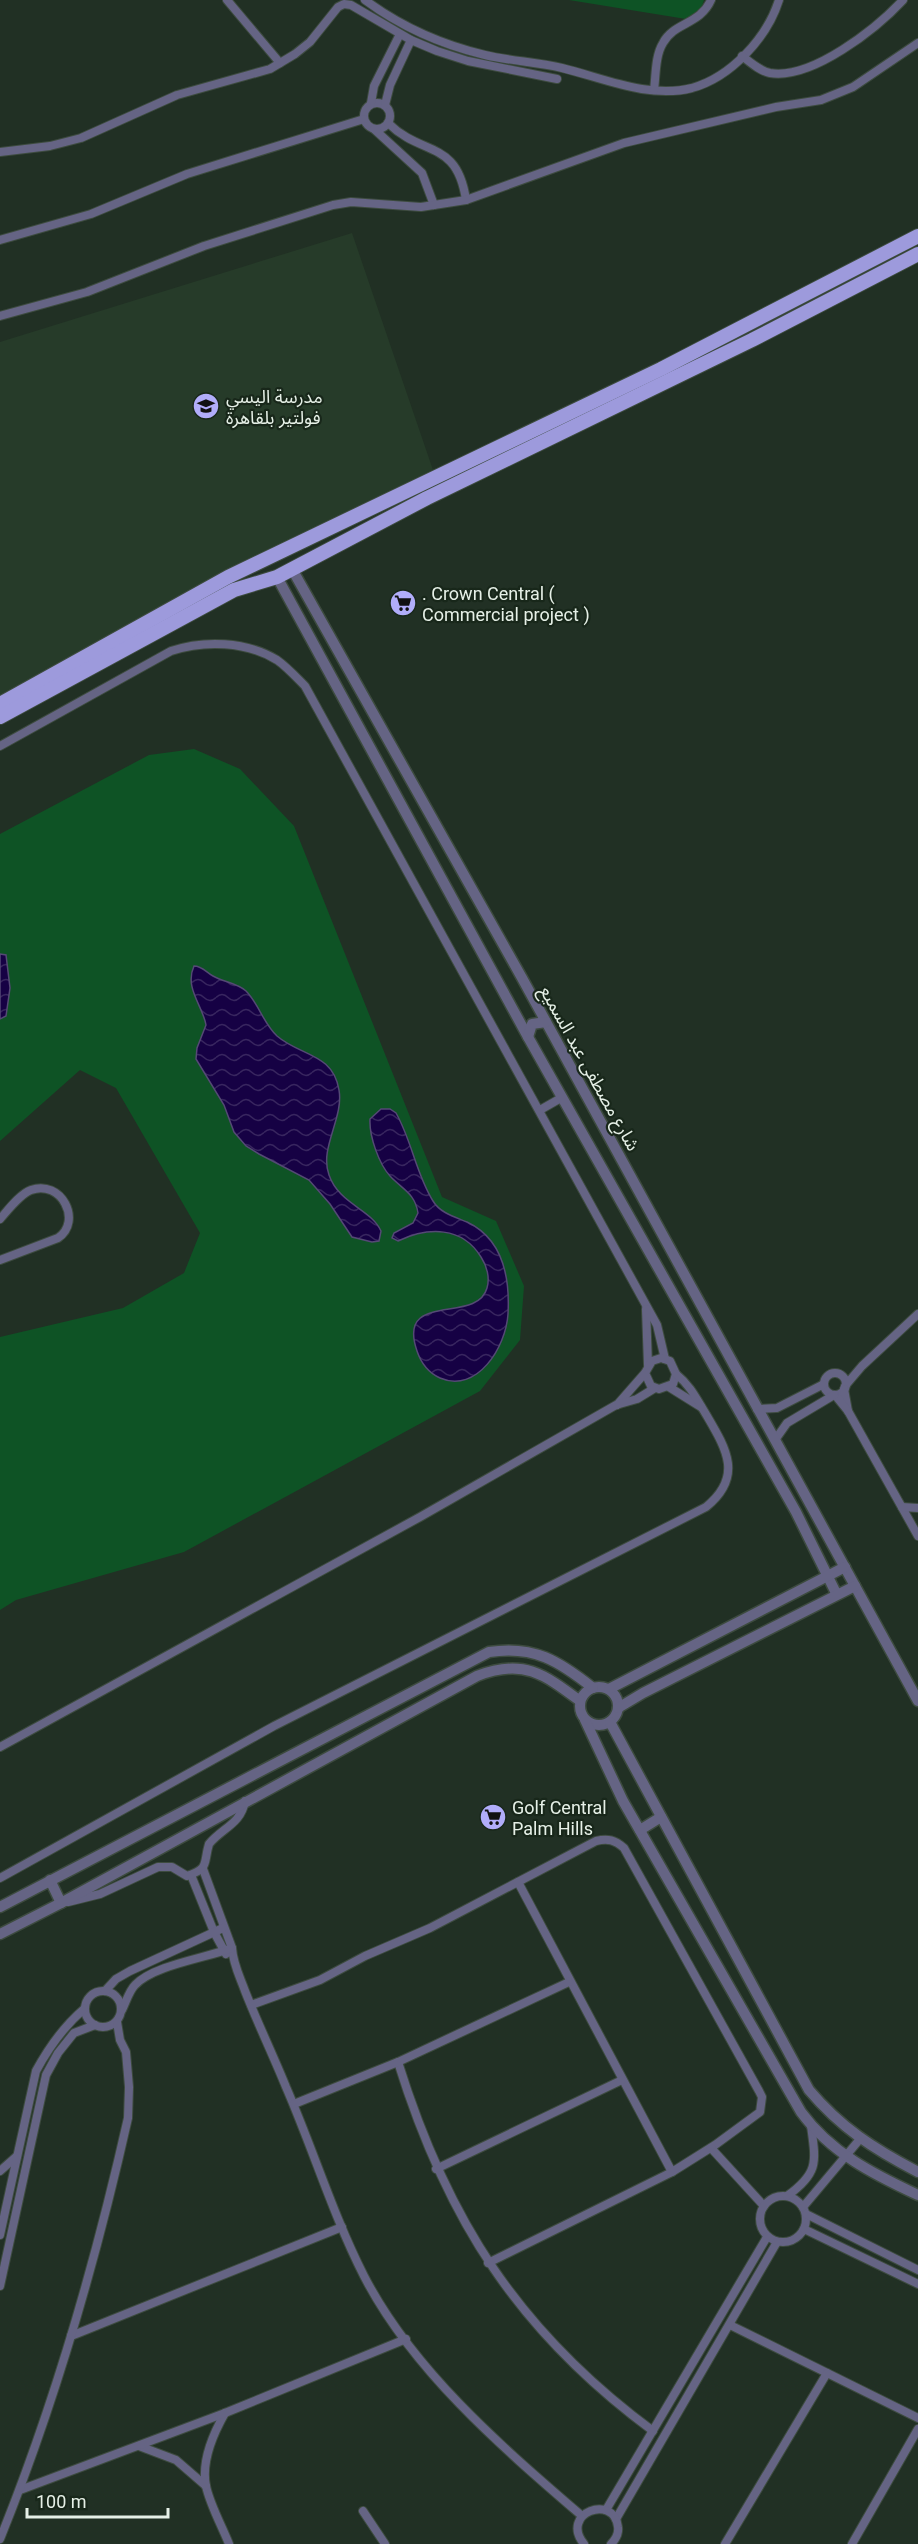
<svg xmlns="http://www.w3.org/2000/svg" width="918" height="2544" font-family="Roboto,'Noto Sans Arabic',sans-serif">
<defs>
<pattern id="water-waves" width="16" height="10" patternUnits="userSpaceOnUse" patternTransform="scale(1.5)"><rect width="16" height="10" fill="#160144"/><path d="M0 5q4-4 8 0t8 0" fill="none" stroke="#38265f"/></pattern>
</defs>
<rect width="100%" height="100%" fill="#213024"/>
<path fill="#263b29" d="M352 233 433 470 282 543 0 696V342Z"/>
<g fill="#0e5325">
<path d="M569 0H704L701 9 686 19Z"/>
<path d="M194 749 240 769 294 826 442 1197 496 1221 524 1286 520 1340 480 1391 184 1552 16 1600 0 1610V1337L123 1308 184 1273 200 1233 116 1088 80 1070 0 1141V834L149 755Z"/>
</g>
<g fill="url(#water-waves)" stroke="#544975" stroke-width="1.5">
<path d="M0 954 6 955 10 988 6 1016 0 1019Z"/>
<path d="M194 966C202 966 206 972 213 976 223 982 237 983 246 991 259 1004 263 1023 277 1036 300 1056 333 1053 339 1090 344 1118 319 1148 329 1175 339 1204 371 1209 381 1231L379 1241 372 1242 352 1237 330 1204 309 1180 259 1154 246 1146 234 1132 224 1105 196 1059 197 1048 206 1025C203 1006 184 988 194 966Z"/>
<path d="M381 1109H390L396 1113C412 1141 416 1174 433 1201 440 1213 455 1217 467 1222 503 1239 510 1278 508 1314 506 1347 477 1394 440 1378 429 1373 421 1363 417 1351 396 1290 477 1325 487 1288 490 1278 487 1266 481 1257 462 1226 428 1227 398 1241L392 1238 394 1233 413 1223 418 1213C415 1193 402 1189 390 1176 379 1164 369 1136 370 1119Z"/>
</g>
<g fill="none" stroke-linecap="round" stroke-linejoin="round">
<defs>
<g id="minor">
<path d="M227 0 280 63"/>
<path d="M365 0C400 26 443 45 485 55 510 61 536 62 562 68 603 78 649 99 692 88 731 77 767 38 779 0"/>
<path d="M742 56C751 63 760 71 770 73 812 80 877 28 903 0"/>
<path d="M654 90C656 75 655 56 663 43 674 22 700 25 711 0"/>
<circle cx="377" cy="116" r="13"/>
<path d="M371 103 374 86 400 34"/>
<path d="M385 105 390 85 411 40"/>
<path d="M388 123C422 157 457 139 466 200"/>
<path d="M374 129 422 173 434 205"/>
<path d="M0 152 50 146 81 138 177 95 270 69 295 54 310 42 338 7 344 4 351 5 411 40 437 51 468 61 557 79"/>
<path d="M0 240 91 214 187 174 364 119"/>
<path d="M0 316 87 292 204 246 333 205 351 202 421 207 466 200 624 143 776 107 821 100 853 87 918 43"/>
<path d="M0 746 171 651C204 640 246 641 277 660 287 667 296 677 305 686L657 1325 665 1359"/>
<path d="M540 1110 561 1098"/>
<path d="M0 1219C8 1210 20 1194 31 1190 61 1179 83 1221 58 1238L0 1260"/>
<path d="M646 1309 648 1365"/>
<circle cx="835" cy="1384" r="11"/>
<path d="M845 1386 862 1366 918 1314"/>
<path d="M669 1387 701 1407"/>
<path d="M844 1389 848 1411"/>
<path d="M835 1395 848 1411 918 1536"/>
<path d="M617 1405 645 1373 652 1361 661 1358 670 1361 676 1374 673 1384 659 1389 651 1386 645 1373"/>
<path d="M757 1409 777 1408 824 1384"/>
<path d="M775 1440 787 1423 834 1395"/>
<path d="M902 1507 918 1508"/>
<path d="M0 1747 420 1517 616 1405 637 1399 655 1388"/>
<path d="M203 1869 232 1948C233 1964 240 1977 245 1991 258 2024 273 2055 286 2087 313 2149 333 2215 364 2276 413 2371 502 2447 582 2516"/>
<path d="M191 1875 214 1932 226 1954"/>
<path d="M0 1878 274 1726 706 1507C743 1477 727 1450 707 1416 697 1400 691 1386 676 1374"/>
<path d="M518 1882 672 2172"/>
<path d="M68 1902 100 1894 158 1867H172L187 1876C210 1868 203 1864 209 1844 222 1828 241 1824 245 1801"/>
<circle cx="103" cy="2009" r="18"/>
<path d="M105 1991 116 1979 130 1971 223 1928"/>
<path d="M251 2005 320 1980 365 1956 430 1928 596 1841C608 1838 615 1840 624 1848L759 2091 762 2097 760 2112 715 2145 672 2172 488 2263"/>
<path d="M122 2010C126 2002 129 1991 135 1985 154 1965 206 1958 232 1948"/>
<path d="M398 2062C447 2220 519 2332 653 2431"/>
<path d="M294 2104 398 2062 569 1982"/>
<path d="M711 2148 764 2206"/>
<path d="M436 2169 622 2080"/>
<path d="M0 2171 17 2156"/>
<circle cx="783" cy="2219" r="23"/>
<path d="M787 2196C819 2173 816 2162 811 2126"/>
<path d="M803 2207 860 2139"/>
<path d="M806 2214 918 2270"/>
<path d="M804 2229 918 2284"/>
<path d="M0 2235 36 2071C49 2047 63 2027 84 2009"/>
<path d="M0 2286 46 2075 58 2053 74 2033 95 2025"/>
<path d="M730 2325 918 2418"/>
<path d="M71 2336 342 2227"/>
<path d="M225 2413C213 2434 201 2461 206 2486 210 2505 222 2526 229 2544"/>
<path d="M139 2446 176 2460 206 2486"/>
<path d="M20 2490 225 2413 406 2339"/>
<path d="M606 2510 767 2237"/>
<path d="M363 2511 385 2544"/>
<path d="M616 2519 777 2242"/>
<path d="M0 2539C55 2403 96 2260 128 2118L129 2087 126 2052 120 2040 117 2022"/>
<path d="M584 2544C559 2513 614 2493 618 2527 619 2534 616 2539 611 2544"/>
<path d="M725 2544 827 2373"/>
<path d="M852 2544 918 2429"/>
</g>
<g id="tertiary">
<path d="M292 569 522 978 918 1701"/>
<path d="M277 577 528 1037 796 1512 836 1593"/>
<path d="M528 1037 532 1024 546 1022"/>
<circle cx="599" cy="1706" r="19"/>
<path d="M609 1689 845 1567"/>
<path d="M618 1708 643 1693 855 1586"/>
<path d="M585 1720 623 1801 801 2112C831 2153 873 2174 918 2195"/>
<path d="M610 1722 809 2090C841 2128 874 2149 918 2172"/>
<path d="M640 1830 661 1817"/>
<path d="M50 1880 61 1903"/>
<path d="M0 1907 489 1652C534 1645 559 1661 593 1688"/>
<path d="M0 1934 61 1903 477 1676C523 1658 544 1674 580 1701"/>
</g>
<g id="primary">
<path d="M0 704 228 577 661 369 918 236"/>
<path d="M0 717 234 590 277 577 427 498 752 340 918 254"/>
</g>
</defs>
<use href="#minor" stroke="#3d4b3f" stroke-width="10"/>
<use href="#tertiary" stroke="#3d4b3f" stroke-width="13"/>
<use href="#primary" stroke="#3d4b3f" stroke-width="16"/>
<use href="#minor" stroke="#656484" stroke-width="8"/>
<use href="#tertiary" stroke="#656484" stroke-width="10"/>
<use href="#primary" stroke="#9d9adc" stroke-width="14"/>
</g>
<defs>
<symbol id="school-disc" viewBox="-11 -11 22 22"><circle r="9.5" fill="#b1adfa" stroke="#18271a"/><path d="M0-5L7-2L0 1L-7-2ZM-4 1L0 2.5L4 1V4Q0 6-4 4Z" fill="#111"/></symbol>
<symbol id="supermarket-disc" viewBox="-11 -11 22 22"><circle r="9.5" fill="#b1adfa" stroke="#18271a"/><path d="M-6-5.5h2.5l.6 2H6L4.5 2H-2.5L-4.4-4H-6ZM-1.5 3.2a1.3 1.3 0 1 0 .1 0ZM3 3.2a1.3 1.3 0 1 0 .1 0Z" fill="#111"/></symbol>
</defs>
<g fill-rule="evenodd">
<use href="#school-disc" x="191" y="391" width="30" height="30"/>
<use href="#supermarket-disc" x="388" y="588" width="30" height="30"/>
<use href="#supermarket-disc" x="478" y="1802" width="30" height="30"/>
</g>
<g text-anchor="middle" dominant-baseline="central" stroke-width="4.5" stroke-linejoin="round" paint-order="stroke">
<g font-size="18" fill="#e6f0e7" stroke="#18271a" text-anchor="start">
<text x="226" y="396">مدرسة اليسي<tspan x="226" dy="21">فولتير بلقاهرة</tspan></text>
<text x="422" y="593">. Crown Central (<tspan x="422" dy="21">Commercial project )</tspan></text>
<text x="512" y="1807">Golf Central<tspan x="512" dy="21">Palm Hills</tspan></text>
</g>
<g font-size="18" fill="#e6f0e7" stroke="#18271a">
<text transform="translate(590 1068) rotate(61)">شارع مصطفى عبد السميع</text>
</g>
</g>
<path d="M27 2508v9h141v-9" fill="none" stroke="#e6f0e7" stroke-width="3"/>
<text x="36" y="2508" font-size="18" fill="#e6f0e7" stroke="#18271a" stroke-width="4.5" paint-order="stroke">100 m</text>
</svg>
